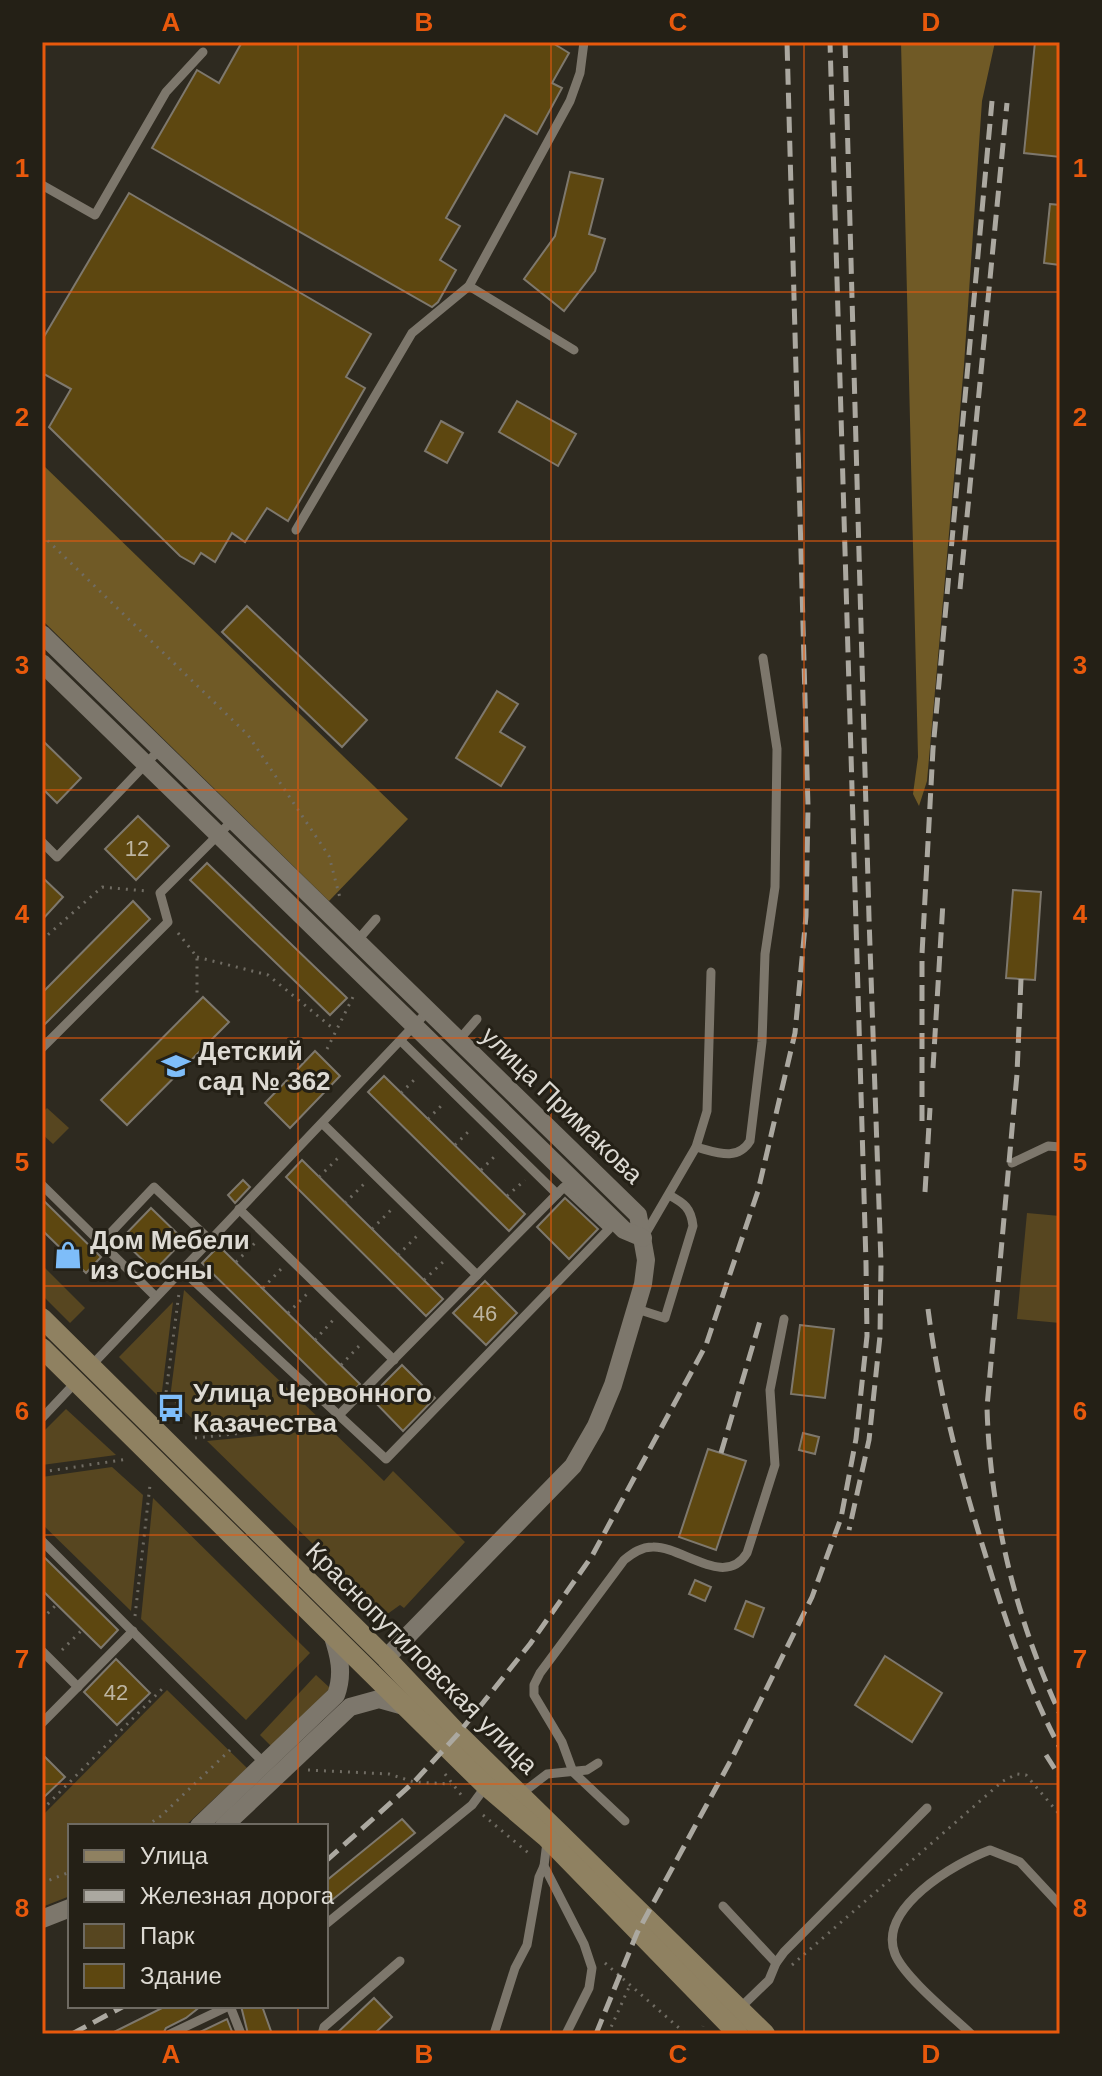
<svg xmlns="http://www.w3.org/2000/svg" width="1102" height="2076" font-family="Helvetica,sans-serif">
<rect width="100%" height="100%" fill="#2e2a20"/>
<g fill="#574620">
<path d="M47 1108 69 1128 53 1144 42 1134V1113Z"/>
<path d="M1027 1213 1060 1216V1323L1017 1319Z"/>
<path d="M42 1265 85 1308 70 1323 42 1295Z"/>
<path d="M184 1290 322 1421 207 1432 170 1398Z"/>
<path d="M173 1302 161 1399 119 1357Z"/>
<path d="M66 1409 116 1455 42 1465V1433Z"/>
<path d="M330 1429 384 1481 393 1471 465 1542 404 1608 400 1605 386 1615 207 1441Z"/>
<path d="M112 1467 143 1495 131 1611 42 1524V1477Z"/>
<path d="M153 1498 310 1653 246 1720 141 1619Z"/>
<path d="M316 1675 330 1688 273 1748 260 1735Z"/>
<path d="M167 1690 247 1768 185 1826H70V1896L42 1907V1816Z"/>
</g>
<g fill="#705a26">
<path d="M901 42H995L982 101 964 365 927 781 919 806 913 794 918 757Z"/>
<path d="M42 464 408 819 329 901 42 620Z"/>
</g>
<g fill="#5d4710" stroke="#7e786d" stroke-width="2">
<path d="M242 42H551L569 53 552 83 562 88 537 134 505 115 446 218 460 226 440 260 456 270 438 302 432 307 152 148 197 70 219 83Z"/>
<path d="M1035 42H1060V157L1024 153Z"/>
<path d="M570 172 603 179 589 234 605 239 595 271 564 311 524 279 555 236Z"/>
<path d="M129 193 371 334 346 377 365 388 288 521 267 508 245 542 232 533 215 562 201 553 194 564 180 556 49 427 71 389 42 373V340Z"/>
<path d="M1050 204 1060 205V265L1044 263Z"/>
<path d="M517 401 576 434 558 466 499 432Z"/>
<path d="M441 421 463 433 447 463 425 451Z"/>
<path d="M247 606 367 720 342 747 222 632Z"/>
<path d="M497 691 518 704 500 732 525 747 501 786 456 758Z"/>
<path d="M42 740 81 778 57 803 42 788Z"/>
<path d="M138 816 169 846 136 880 105 849Z"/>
<path d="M207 863 347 998 330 1015 190 880Z"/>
<path d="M42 877 63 897 42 920Z"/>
<path d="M1013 890 1041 892 1035 980 1006 978Z"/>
<path d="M133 901 150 919 42 1027V993Z"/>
<path d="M203 997 229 1022 127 1125 101 1100Z"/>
<path d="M315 1051 340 1076 290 1128 265 1103Z"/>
<path d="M384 1076 525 1214 509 1231 368 1092Z"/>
<path d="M302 1160 443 1299 426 1316 286 1177Z"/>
<path d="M243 1180 250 1187 235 1203 228 1195Z"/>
<path d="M565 1198 598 1229 569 1259 537 1227Z"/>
<path d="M42 1199 101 1257 86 1273 42 1230Z"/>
<path d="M151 1208 184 1240 154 1271 121 1239Z"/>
<path d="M219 1246 360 1384 343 1401 202 1263Z"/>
<path d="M485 1281 517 1313 486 1345 453 1313Z"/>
<path d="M800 1325 834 1329 825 1398 791 1394Z"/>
<path d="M402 1365 435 1398 403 1431 370 1397Z"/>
<path d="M803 1433 819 1437 815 1454 799 1450Z"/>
<path d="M708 1449 746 1461 716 1550 679 1537Z"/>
<path d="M42 1555 118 1630 101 1648 42 1590Z"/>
<path d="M695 1580 711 1587 705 1601 689 1594Z"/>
<path d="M746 1601 764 1608 753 1637 735 1629Z"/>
<path d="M885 1656 942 1693 912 1742 855 1705Z"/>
<path d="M116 1659 150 1693 117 1725 84 1692Z"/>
<path d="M42 1754 65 1777 42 1799Z"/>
<path d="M402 1819 415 1833 326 1905V1881Z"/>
<path d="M374 1998 392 2017 374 2034H336Z"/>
<path d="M166 2006H201L186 2018 166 2028 163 2034H110Z"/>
<path d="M241 2006H262L272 2034H248Z"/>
<path d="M227 2019 233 2034H196Z"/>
</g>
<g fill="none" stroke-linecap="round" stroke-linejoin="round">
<g stroke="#706c63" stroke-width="3" stroke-dasharray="2 6" stroke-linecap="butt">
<path d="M42 535 248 735 329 856 340 898"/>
<path d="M178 933 197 957V994"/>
<path d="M42 940 102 887 146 891"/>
<path d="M197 957 268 975 335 1030"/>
<path d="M327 1049 354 995"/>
<path d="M401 1093 418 1076"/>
<path d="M428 1119 445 1102"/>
<path d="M455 1145 472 1128"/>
<path d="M481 1170 498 1153"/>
<path d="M319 1177 339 1157"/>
<path d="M507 1196 525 1180"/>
<path d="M345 1203 365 1183"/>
<path d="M372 1229 392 1209"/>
<path d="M398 1255 418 1235"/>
<path d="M236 1262 256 1242"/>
<path d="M424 1280 444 1261"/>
<path d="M263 1288 282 1268"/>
<path d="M288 1313 308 1293"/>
<path d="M315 1340 334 1319"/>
<path d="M341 1365 360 1345"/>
<path d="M164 1408 179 1293"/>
<path d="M195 1438 330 1424"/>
<path d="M42 1472 128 1459"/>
<path d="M135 1616 150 1485"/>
<path d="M42 1619 56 1605"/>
<path d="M62 1650 82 1630"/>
<path d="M308 1770 389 1774 414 1782 451 1784"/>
<path d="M445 1774 462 1796"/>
<path d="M42 1810 166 1685"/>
<path d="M483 1815 532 1856"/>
<path d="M146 1826 161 1816 230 1750"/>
<path d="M42 1883 70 1872"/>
<path d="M605 1963 686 2034"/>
<path d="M792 1965 1003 1781 1017 1774 1026 1775 1060 1815"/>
<path d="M608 2034 630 1985"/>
<path d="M701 2034 703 2026"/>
</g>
<g stroke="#7d776c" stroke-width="9">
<path d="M42 185 95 215 166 92 203 52"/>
<path d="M469 286 574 350"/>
<path d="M296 530 412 333 469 286 570 101 580 73 584 42"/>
<path d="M42 842 57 857 160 749"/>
<path d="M357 941 376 919"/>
<path d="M458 1041 477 1019"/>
<path d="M42 1048 168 922 160 893 233 820"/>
<path d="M323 1124 477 1275"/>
<path d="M696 1147C716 1152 737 1162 750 1141L762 1042 765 954 775 887 777 749 763 658"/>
<path d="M1012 1163 1048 1146 1060 1147"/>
<path d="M42 1185 156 1297"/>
<path d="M239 1209 394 1360"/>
<path d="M643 1238 696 1147 707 1111 711 972"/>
<path d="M101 1243 154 1187 210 1240"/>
<path d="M182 1270 386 1459 609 1229 564 1187 557 1194 401 1041"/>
<path d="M637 1309 665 1318 693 1226C691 1208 684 1203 669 1195"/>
<path d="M91 1366 428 1011"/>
<path d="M338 1416 557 1194"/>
<path d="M42 1418 75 1383"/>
<path d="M42 1541 266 1765"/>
<path d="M42 1651 78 1687"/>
<path d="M42 1723 133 1631"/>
<path d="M521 1794 547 1774 587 1770 598 1763"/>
<path d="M625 1821 573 1772 562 1742 534 1695V1685L540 1673 624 1560C633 1553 641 1547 653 1547 682 1546 725 1589 747 1553L775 1465 770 1390 784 1319"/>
<path d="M547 1842 544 1866 584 1944 592 1968 589 1988 566 2034"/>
<path d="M723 1906 776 1963"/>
<path d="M326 1924 472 1805 486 1786"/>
<path d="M230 2006 241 2034"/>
<path d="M740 2008 769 1980 776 1963 784 1952 927 1808"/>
<path d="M170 2034 229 2006"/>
<path d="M322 2034 324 2027 400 1961"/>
<path d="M494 2034 515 1968 527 1945 539 1877 544 1866"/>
<path d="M971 2034C952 2016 904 1977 895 1954 877 1908 955 1863 990 1850L1020 1862 1060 1905"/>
</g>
<g stroke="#7d776c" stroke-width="18">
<path d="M42 634 638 1215 646 1260 643 1284 613 1385 596 1426 573 1466 386 1658"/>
<path d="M42 663 624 1230 643 1238"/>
<path d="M199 1826 336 1695C344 1673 339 1655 332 1634"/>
<path d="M224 1826 350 1707 379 1699 404 1706"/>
<path d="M42 1919 70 1908"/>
</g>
<g stroke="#8f8161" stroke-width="20">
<path d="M42 1318 386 1658 458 1734 765 2034"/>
<path d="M42 1348 486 1786 547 1838 738 2034"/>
</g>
<g stroke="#aba8a0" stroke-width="5" stroke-dasharray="16 8" stroke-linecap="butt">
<path d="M845 42 869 918 881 1263 880 1336 869 1440 849 1530"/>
<path d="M960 589 1007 103"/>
<path d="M1021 979 1017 1074 987 1407C990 1513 1015 1617 1060 1714"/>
<path d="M933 1068 943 902"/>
<path d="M922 1121V954L933 749 992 101"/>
<path d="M925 1192 930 1108"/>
<path d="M928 1309C939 1395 961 1477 987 1560 1007 1625 1028 1688 1060 1748"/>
<path d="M721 1453 760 1321"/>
<path d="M1046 1755 1060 1777"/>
<path d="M326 1861 414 1782 458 1734 530 1644 592 1556 706 1345 758 1191 795 1033 806 916 808 807 787 42"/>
<path d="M72 2034 124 2006"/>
<path d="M596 2034 637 1933 731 1760 812 1597 841 1518 856 1439 867 1336 866 1263 830 42"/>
</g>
</g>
<path fill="none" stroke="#e8590c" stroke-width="2" stroke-opacity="0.55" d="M298 42V1826M551 42V2034M804 42V2034M42 292H1060M42 541H1060M42 790H1060M42 1038H1060M42 1286H1060M42 1535H1060M42 1784H1060M298 2006V2034"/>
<defs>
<symbol id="school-bare" viewBox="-9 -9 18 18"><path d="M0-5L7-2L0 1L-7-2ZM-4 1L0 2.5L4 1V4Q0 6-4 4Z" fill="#7ebdf9" stroke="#242016" stroke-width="2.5" paint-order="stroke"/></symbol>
<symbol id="shop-bare" viewBox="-9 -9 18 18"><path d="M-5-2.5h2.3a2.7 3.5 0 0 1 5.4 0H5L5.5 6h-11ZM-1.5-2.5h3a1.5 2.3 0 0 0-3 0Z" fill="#7ebdf9" stroke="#242016" stroke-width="2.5" paint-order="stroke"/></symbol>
<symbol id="bus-bare" viewBox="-9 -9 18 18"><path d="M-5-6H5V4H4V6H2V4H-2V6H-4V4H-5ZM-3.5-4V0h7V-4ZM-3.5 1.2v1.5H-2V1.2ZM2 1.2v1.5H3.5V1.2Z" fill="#7ebdf9" stroke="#242016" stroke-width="2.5" paint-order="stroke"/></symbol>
</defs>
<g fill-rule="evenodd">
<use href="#school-bare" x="156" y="1046" width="40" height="40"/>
<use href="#shop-bare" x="48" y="1235" width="40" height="40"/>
<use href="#bus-bare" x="151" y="1388" width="40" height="40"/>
</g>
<g text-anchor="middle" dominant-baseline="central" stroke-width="6" stroke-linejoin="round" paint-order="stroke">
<g font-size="22" fill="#bdb5a2">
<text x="137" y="848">12</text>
<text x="485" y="1313">46</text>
<text x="116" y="1692">42</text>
</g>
<g font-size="26" font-weight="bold" fill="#dddad3" stroke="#242016" text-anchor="start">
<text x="198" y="1051">Детский<tspan x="198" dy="30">сад № 362</tspan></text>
<text x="90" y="1240">Дом Мебели<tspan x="90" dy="30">из Сосны</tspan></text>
<text x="193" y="1393">Улица Червонного<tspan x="193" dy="30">Казачества</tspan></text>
</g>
<g font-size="26" fill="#dddad3" stroke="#242016">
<text transform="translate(562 1105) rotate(44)">улица Примакова</text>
<text transform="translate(422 1658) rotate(45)">Краснопутиловская улица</text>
</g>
</g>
<rect width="1102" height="2076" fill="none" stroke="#242016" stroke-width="88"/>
<rect x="68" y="1824" width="260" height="184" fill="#242016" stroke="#6e6a62" stroke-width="2"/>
<rect x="84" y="1850" width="40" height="12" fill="#8f8161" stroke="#6e6a62" stroke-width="2"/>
<text x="140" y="1864" font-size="24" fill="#dddad3">Улица</text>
<rect x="84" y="1890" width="40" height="12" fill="#aba8a0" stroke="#6e6a62" stroke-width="2"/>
<text x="140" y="1904" font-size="24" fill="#dddad3">Железная дорога</text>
<rect x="84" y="1924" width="40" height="24" fill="#574620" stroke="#6e6a62" stroke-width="2"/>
<text x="140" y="1944" font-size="24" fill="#dddad3">Парк</text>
<rect x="84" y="1964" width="40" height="24" fill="#5d4710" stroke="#6e6a62" stroke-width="2"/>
<text x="140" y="1984" font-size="24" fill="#dddad3">Здание</text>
<rect x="44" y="44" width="1014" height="1988" fill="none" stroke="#e8590c" stroke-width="3"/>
<g font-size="26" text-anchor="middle" font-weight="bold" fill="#e8590c">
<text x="171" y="31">A</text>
<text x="424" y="31">B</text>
<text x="678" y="31">C</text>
<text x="931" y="31">D</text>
<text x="22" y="177">1</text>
<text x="1080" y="177">1</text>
<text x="22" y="426">2</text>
<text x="1080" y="426">2</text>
<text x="22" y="674">3</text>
<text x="1080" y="674">3</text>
<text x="22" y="923">4</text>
<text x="1080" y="923">4</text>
<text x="22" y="1171">5</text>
<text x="1080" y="1171">5</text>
<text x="22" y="1420">6</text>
<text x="1080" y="1420">6</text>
<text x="22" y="1668">7</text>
<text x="1080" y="1668">7</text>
<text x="22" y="1917">8</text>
<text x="1080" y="1917">8</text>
<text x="171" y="2063">A</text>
<text x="424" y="2063">B</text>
<text x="678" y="2063">C</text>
<text x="931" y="2063">D</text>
</g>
</svg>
